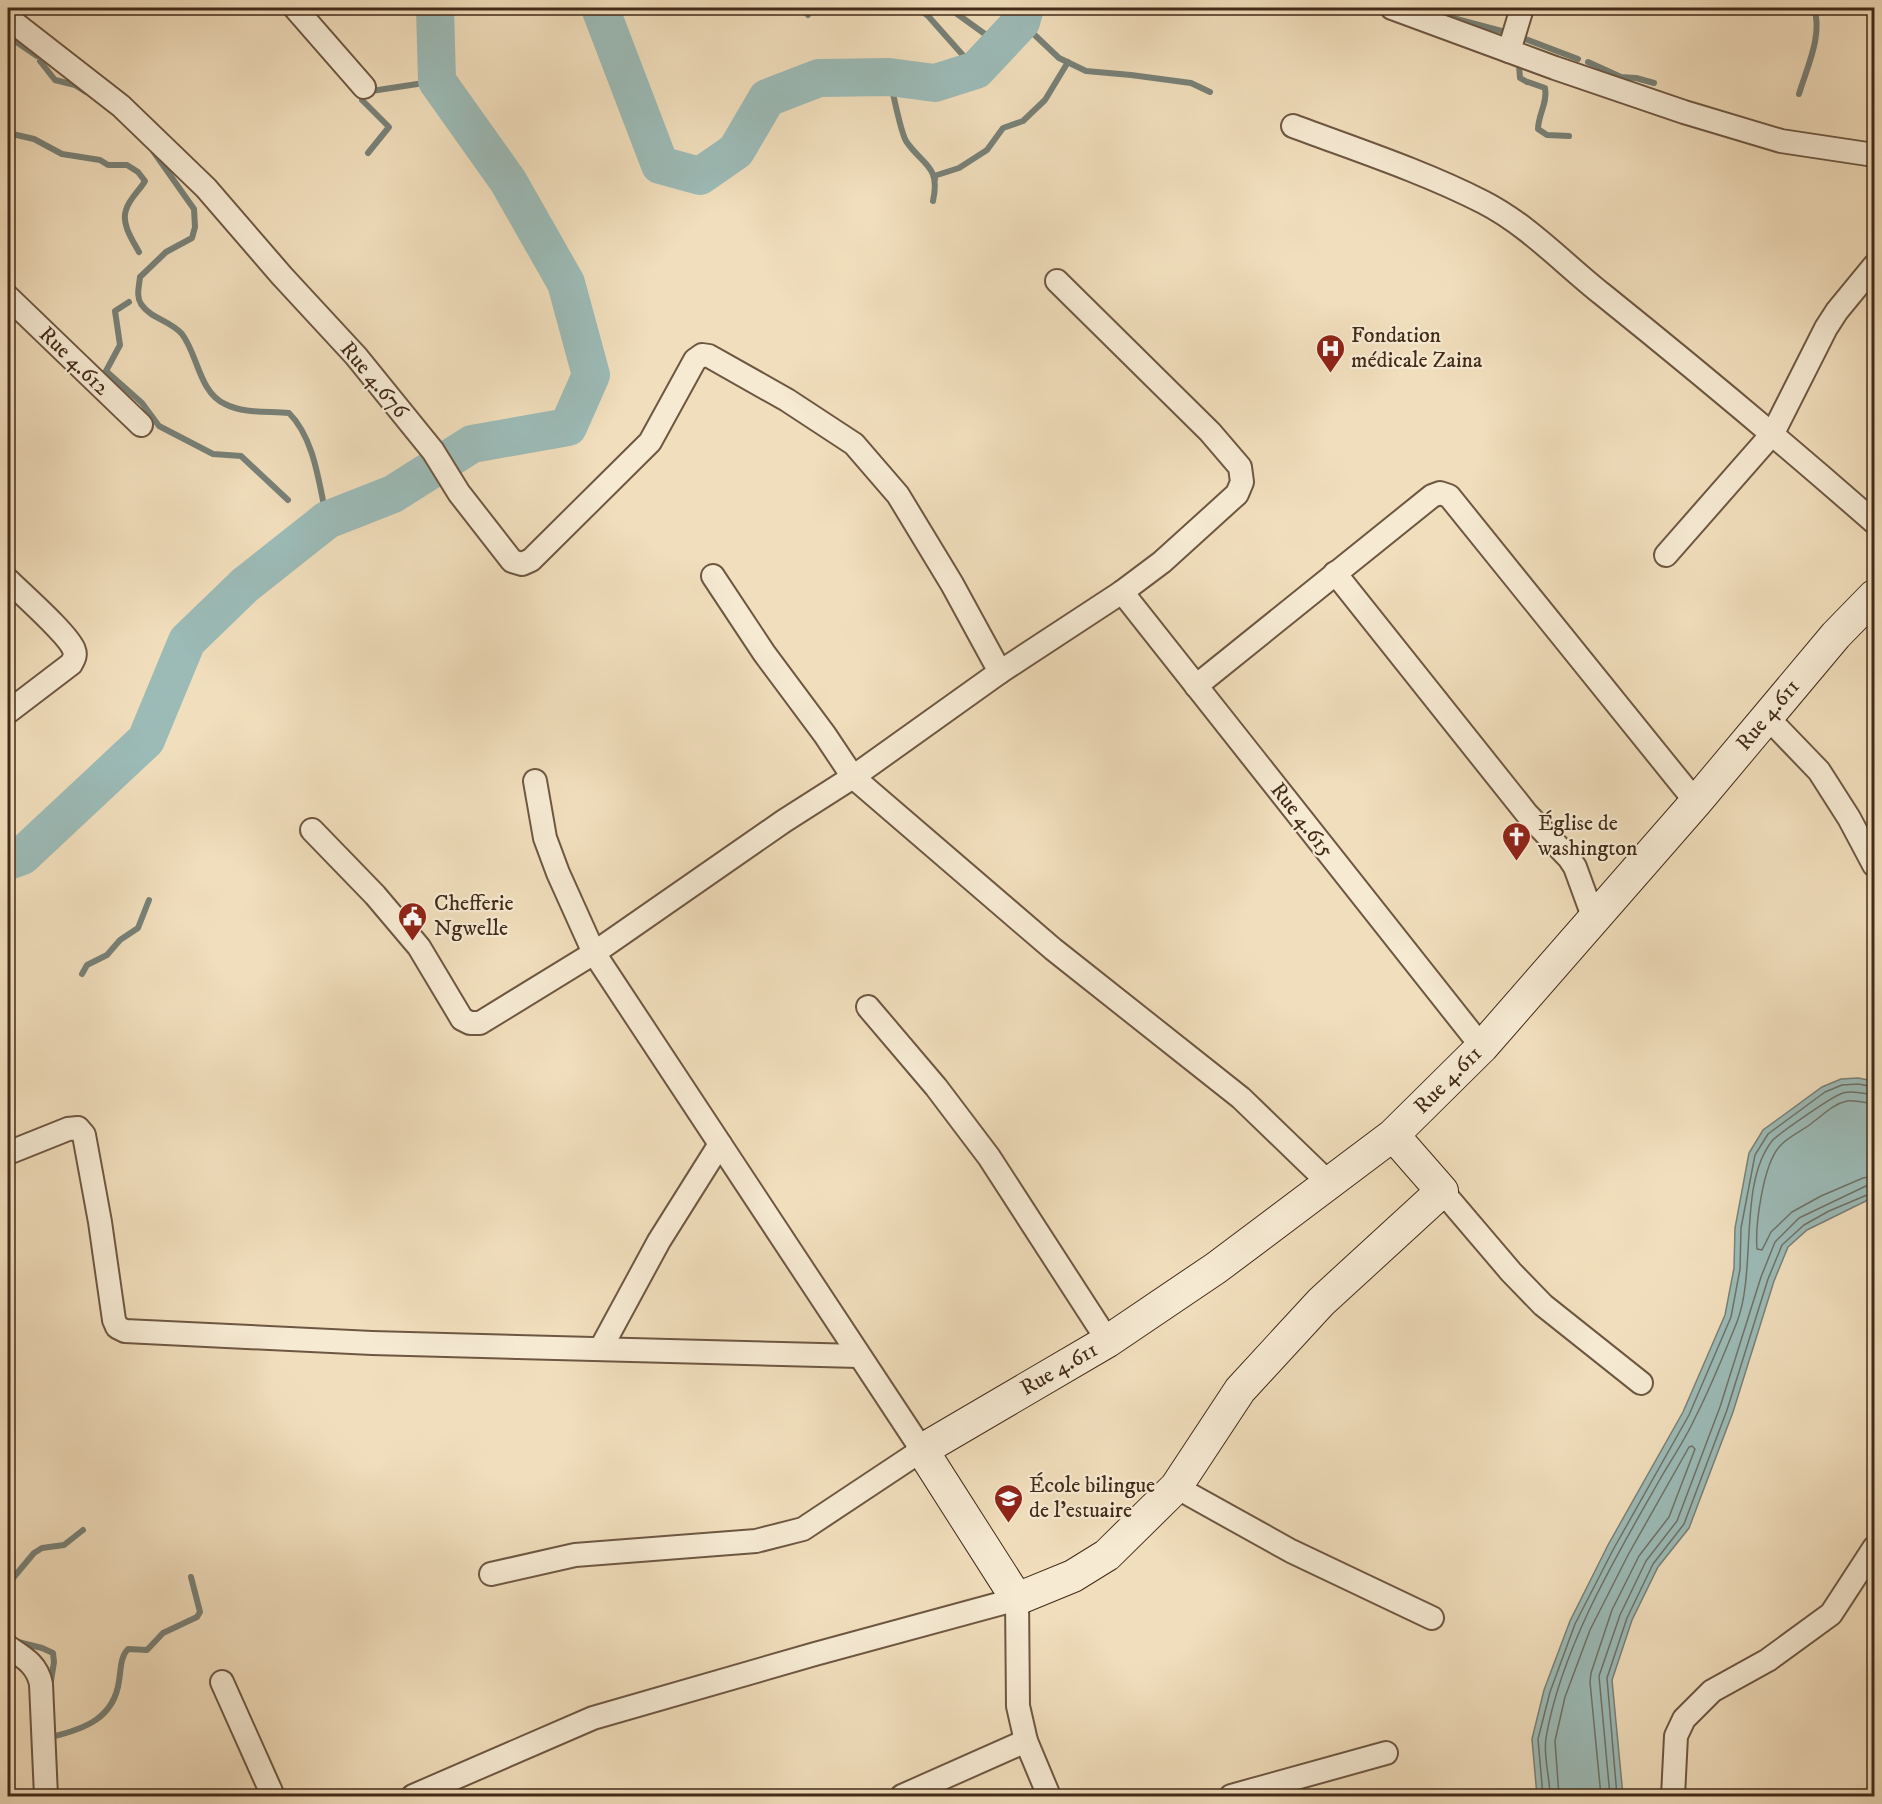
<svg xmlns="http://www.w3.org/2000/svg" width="1882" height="1804" font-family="'IM FELL DW Pica',serif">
<rect width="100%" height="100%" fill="#f1debc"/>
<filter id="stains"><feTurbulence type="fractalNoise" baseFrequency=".00333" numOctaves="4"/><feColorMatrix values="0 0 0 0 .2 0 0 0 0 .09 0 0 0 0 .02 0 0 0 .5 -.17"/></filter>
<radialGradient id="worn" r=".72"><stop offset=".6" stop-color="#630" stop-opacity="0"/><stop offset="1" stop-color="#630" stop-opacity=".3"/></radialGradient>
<path fill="#9cbbb7" stroke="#788178" stroke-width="1.5" d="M1858 1078 1874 1081V1197L1807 1230 1788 1247 1774 1281 1733 1412 1689 1528 1658 1567 1632 1620 1612 1680 1623 1796H1537L1532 1739 1544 1690 1570 1621 1608 1545 1683 1412 1725 1315 1734 1268 1735 1228 1749 1153 1763 1130 1822 1087 1841 1079Z"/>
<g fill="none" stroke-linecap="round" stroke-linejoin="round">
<g stroke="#6f7268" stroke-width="1.5">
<path d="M1874 1104C1865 1103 1857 1100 1847 1101 1833 1104 1823 1115 1812 1123 1802 1131 1787 1137 1779 1147 1763 1166 1755 1225 1757 1249L1762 1250 1771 1232 1792 1212 1821 1196 1863 1178 1874 1176"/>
<path d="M1543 1796 1538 1739 1550 1692 1575 1624 1614 1548 1689 1415 1731 1317 1740 1269 1741 1228 1755 1155 1768 1134 1825 1092 1842 1085 1858 1084 1874 1087"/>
<path d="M1550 1796C1550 1778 1543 1756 1546 1738 1561 1649 1615 1558 1659 1481 1671 1460 1685 1440 1695 1418 1711 1387 1724 1354 1737 1322 1757 1270 1738 1184 1772 1141 1778 1134 1834 1095 1843 1093 1854 1090 1864 1094 1874 1095"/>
<path d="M1559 1796 1555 1741 1565 1697 1590 1630 1628 1555 1689 1447 1692 1446 1695 1449 1669 1517 1639 1556 1612 1610 1591 1673 1590 1682 1601 1796"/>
<path d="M1610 1796 1599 1676 1620 1615 1646 1561 1677 1521 1720 1407 1761 1277 1775 1242 1799 1218 1868 1185H1874"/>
<path d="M1617 1796 1607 1678 1627 1618 1653 1564 1684 1524 1727 1410 1768 1279 1782 1245 1804 1225 1829 1211 1874 1192"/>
</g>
<g stroke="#788178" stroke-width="6">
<path d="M801 8 808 15"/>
<path d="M917 8 927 15"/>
<path d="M949 8 1000 45"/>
<path d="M929 17 976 70"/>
<path d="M1449 17 1509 33"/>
<path d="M1021 22 1059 58 1086 71 1131 75 1191 83 1210 92"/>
<path d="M1521 34 1520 37 1578 59"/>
<path d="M9 37 37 56"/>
<path d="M40 61 55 80 75 85 86 92"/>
<path d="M1515 62 1519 65 1520 78 1527 82"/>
<path d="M1588 62 1621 77 1636 78 1654 83"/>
<path d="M889 77C893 91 900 131 906 141 922 165 941 165 933 201"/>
<path d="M1528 82 1545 88C1548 102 1538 115 1538 129L1547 135 1569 136"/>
<path d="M1799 94C1807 67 1823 35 1814 8"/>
<path d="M8 133 34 139 62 154 100 160 108 165H127L138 172 145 181C140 190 129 199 126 210 121 224 133 241 139 252"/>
<path d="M153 151 194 209 195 227 192 238 166 252 140 277C139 287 136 296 141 304 151 319 170 320 182 334 198 355 199 392 225 404 244 414 268 411 289 413 315 439 319 485 327 520"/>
<path d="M368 153 389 127 362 100V96L365 92 437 81"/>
<path d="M935 179 934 176 959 168 987 150 1003 128 1023 121 1045 100 1068 62"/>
<path d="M129 302 115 311 120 345 106 371 142 403 159 426 213 454 241 456 288 500"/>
<path d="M82 974 87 965 107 955 120 940 138 928 149 900"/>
<path d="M8 1584 34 1553 42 1548 64 1545 83 1530"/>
<path d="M18 1642 42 1648 53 1653 54 1662 50 1687"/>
<path d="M51 1737C85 1729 114 1718 119 1681 121 1670 120 1657 128 1649L147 1650 163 1633 197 1617 200 1612 191 1577"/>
</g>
<g stroke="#9cbbb7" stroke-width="38">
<path d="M600 8 660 165 700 176 736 151 767 98 819 78 889 77 935 83 976 70 1021 22 1025 8"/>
<path d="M8 861 22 856 146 740 187 641 245 585 327 520 393 494 472 444 568 427 591 375 566 283 508 181 437 81 435 8"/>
</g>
<defs>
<g id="street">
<path d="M295 8 364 87"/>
<path d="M1392 8 1555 68 1684 112 1781 141 1874 155"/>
<path d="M8 18 121 106 206 188 282 276 356 356 433 451 459 493 512 561 522 564 531 560 650 442 695 360 702 355 709 356 787 400 854 444 898 495 952 584 1000 672"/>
<path d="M1509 51 1522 8"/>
<path d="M1293 126C1357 150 1422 171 1483 202 1528 225 1563 263 1602 294 1694 368 1785 444 1874 522"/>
<path d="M8 297 141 425"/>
<path d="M1666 555 1773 433 1826 328 1837 311 1874 266"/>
<path d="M1335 573 1527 814 1569 858 1575 867 1594 919"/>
<path d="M713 576 764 653 825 735 853 777 1053 949 1241 1098 1329 1183"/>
<path d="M8 580C21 593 69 635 74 650 76 655 74 659 71 664L8 712"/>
<path d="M1122 592 1482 1047"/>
<path d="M1196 686 1432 496 1440 493 1449 496 1696 802"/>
<path d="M1767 717 1819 771 1849 818 1874 865"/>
<path d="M312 830 375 895 419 947 462 1019 470 1023H480L594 953 784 821 853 777 1000 672 1122 592 1162 562 1237 494 1242 482 1240 467 1210 432 1057 281"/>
<path d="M868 1007 936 1087 989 1157 1108 1341"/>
<path d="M8 1153 68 1129 78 1128 84 1135 100 1222 114 1320 117 1327 125 1331 372 1343 859 1356"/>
<path d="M1442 1191 1511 1272 1543 1305 1641 1383"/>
<path d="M601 1348 659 1241 720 1144"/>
<path d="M1176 1487 1291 1551 1432 1618"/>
<path d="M491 1574 575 1555 756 1541 803 1529 922 1450 594 953 558 873 545 838 535 781"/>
<path d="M8 1647C23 1657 37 1664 41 1684L46 1796"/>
<path d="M222 1682 273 1796"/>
<path d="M413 1796 593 1718 815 1654 1017 1599 1018 1706 1026 1741 1049 1796"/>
<path d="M902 1796 1026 1741"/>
<path d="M1231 1796 1386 1753"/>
<path d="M1673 1796 1676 1736 1684 1719 1712 1691 1768 1660 1831 1614 1874 1548"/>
</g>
<path id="secondary" d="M1393 1135 1442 1191 1321 1302 1240 1390 1176 1487 1107 1555 1073 1576 1017 1599 922 1450 1108 1341 1216 1268 1393 1135 1482 1047 1696 802 1836 635 1874 596"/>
</defs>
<use href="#street" stroke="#6e5742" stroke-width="26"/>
<use href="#secondary" stroke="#422a19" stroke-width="34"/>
<use href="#street" stroke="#f6ead3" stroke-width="22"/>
<use href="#secondary" stroke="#f6ead3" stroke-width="32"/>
</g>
<defs>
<symbol id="hospital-pin" viewBox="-11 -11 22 30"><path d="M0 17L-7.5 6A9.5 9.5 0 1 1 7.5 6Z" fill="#8f2418" stroke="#f6ead3"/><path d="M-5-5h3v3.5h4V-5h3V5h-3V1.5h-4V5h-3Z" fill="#fff"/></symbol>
<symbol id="church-pin" viewBox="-11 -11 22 30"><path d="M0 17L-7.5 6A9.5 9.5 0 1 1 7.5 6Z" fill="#8f2418" stroke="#f6ead3"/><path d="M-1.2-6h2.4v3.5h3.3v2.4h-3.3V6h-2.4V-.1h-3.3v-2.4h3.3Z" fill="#fff"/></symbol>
<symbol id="civic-pin" viewBox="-11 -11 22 30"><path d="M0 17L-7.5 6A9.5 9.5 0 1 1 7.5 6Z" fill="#8f2418" stroke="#f6ead3"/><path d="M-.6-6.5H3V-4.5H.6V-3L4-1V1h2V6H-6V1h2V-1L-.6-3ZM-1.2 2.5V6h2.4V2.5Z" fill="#fff"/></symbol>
<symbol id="school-pin" viewBox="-11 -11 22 30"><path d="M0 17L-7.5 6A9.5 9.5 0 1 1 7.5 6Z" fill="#8f2418" stroke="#f6ead3"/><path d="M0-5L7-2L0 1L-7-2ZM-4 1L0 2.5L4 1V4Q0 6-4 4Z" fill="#fff"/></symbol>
</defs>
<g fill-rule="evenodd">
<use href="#hospital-pin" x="1314" y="332" width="33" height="45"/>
<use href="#church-pin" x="1500" y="820" width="33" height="45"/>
<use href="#civic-pin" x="396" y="900" width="33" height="45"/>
<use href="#school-pin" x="992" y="1482" width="33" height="45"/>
</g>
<g text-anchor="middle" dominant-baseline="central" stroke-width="4.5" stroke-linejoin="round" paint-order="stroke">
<g font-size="22" fill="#422a19" stroke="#f6ead3" text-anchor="start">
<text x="1351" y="335">Fondation<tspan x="1351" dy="25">médicale Zaina</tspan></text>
<text x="1538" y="823">Église de<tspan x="1538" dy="25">washington</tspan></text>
<text x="434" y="903">Chefferie<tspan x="434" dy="25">Ngwelle</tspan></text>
<text x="1029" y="1485">École bilingue<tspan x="1029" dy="25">de l'estuaire</tspan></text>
</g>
<g font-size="22" fill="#422a19" stroke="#f6ead3">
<text transform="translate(74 361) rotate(44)">Rue 4.612</text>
<text transform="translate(374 380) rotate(50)">Rue 4.676</text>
<text transform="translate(1768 715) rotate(-50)">Rue 4.611</text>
<text transform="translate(1302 820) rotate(52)">Rue 4.615</text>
<text transform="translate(1448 1080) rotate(-45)">Rue 4.611</text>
<text transform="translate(1059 1369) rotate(-30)">Rue 4.611</text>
</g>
</g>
<rect width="1882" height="1804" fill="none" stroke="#f1debc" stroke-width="30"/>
<rect x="9" y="9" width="1864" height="1786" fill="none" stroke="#422a19" stroke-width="3"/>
<rect x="15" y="15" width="1852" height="1774" fill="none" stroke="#422a19" stroke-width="1.5"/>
<rect width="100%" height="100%" filter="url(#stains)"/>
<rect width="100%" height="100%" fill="url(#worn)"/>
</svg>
